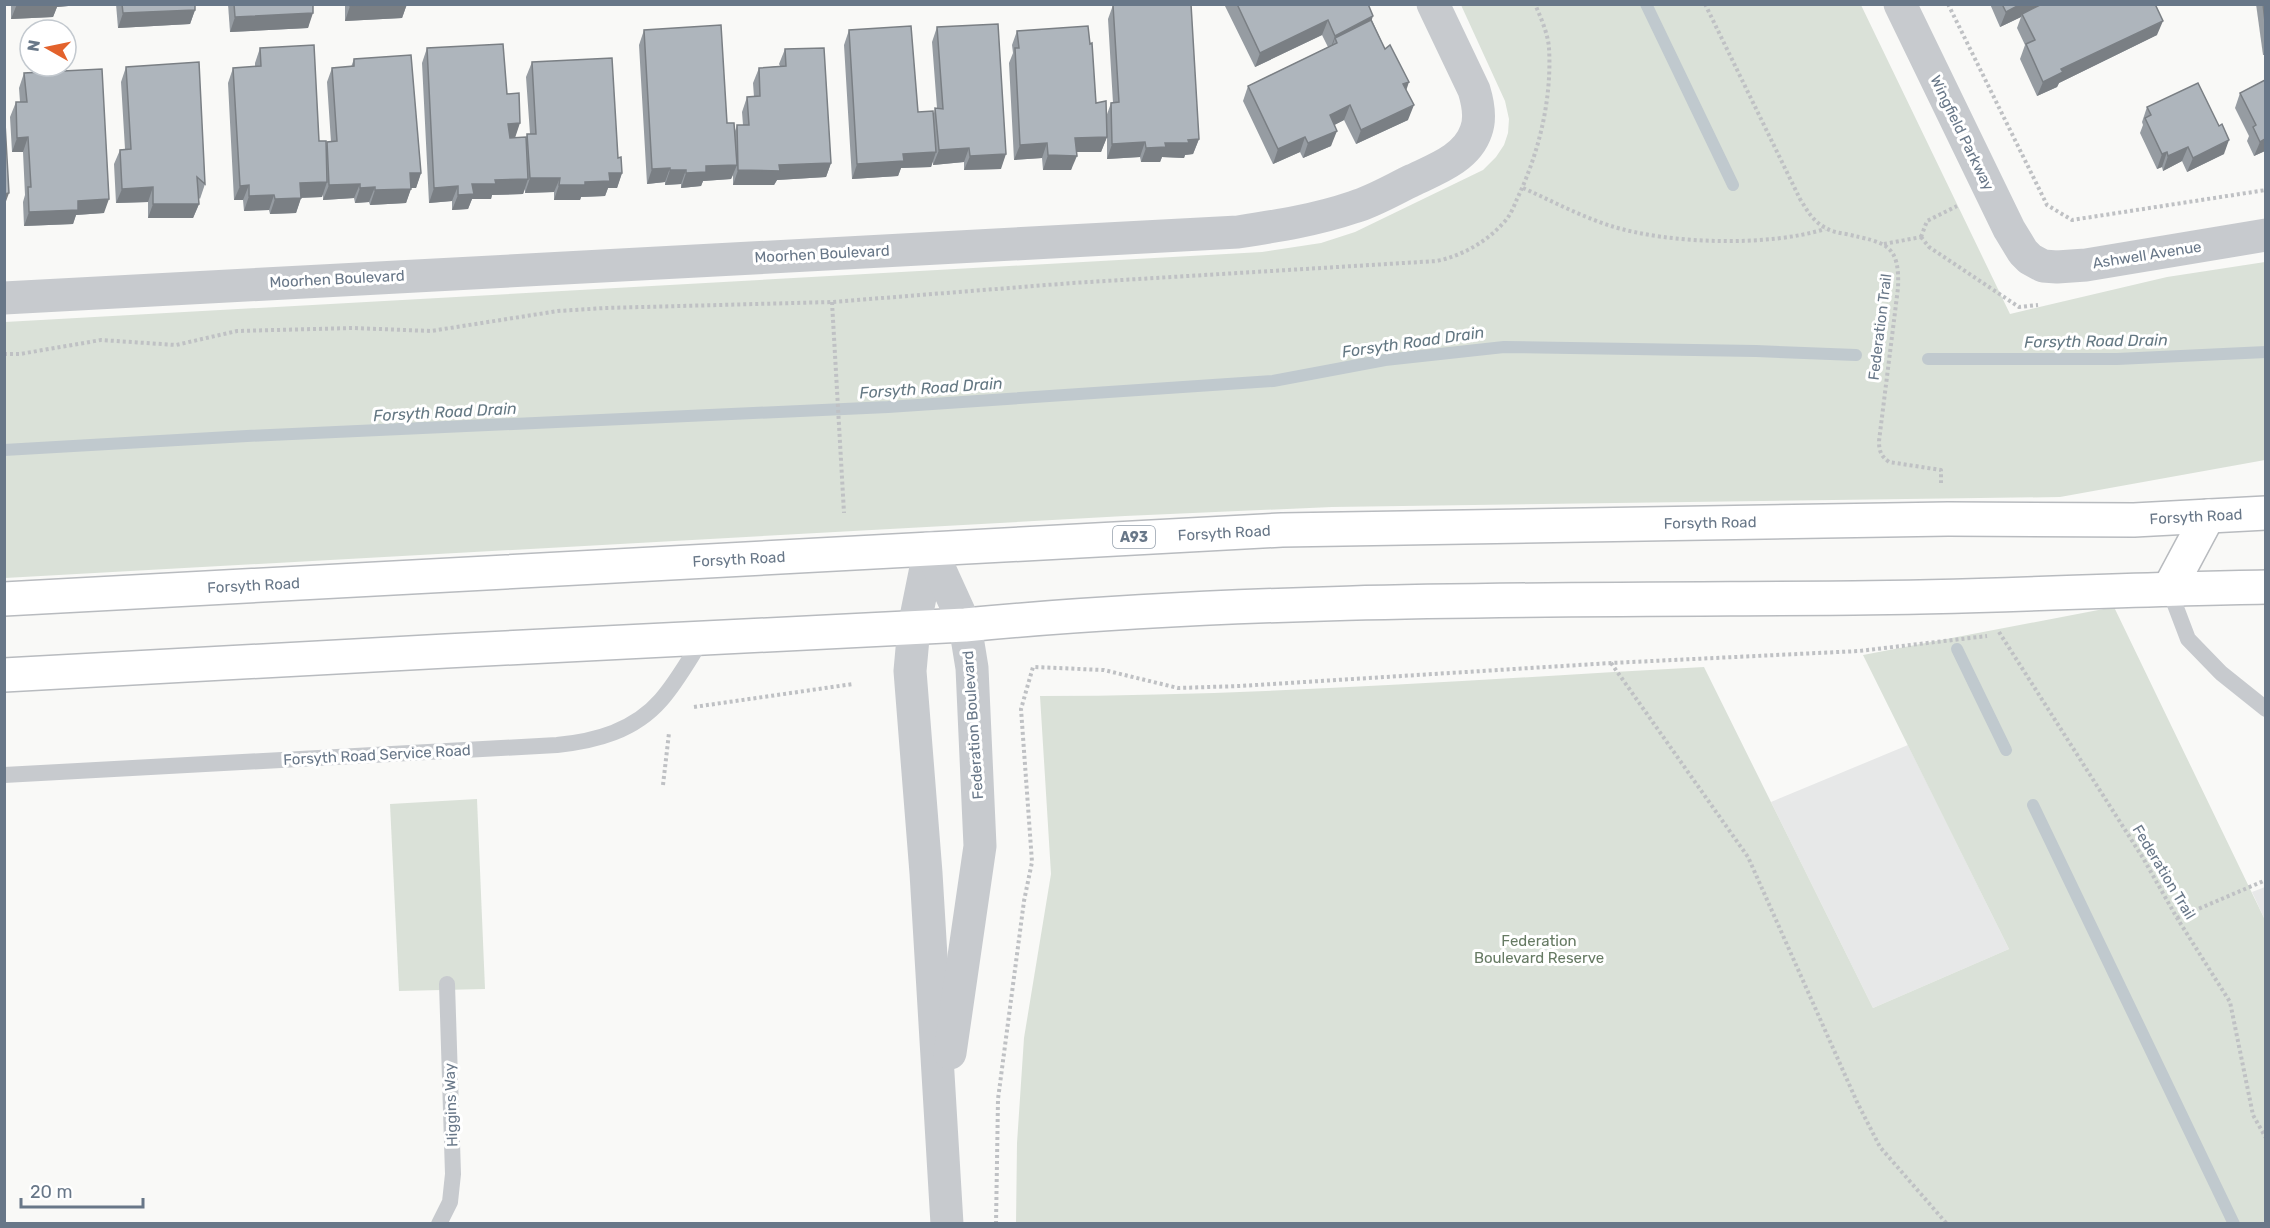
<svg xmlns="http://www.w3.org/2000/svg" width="2270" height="1228" font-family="Rubik,sans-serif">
<rect width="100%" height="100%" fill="#f9f9f7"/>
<g fill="#e7e8e8">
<path d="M1908 745 2009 949 1873 1008 1771 802Z"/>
<path d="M2265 887V920L2252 892Z"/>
</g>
<g fill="#dae1d8">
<path d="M1461 5H1861L2010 314 2167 277 2265 262V460L2060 497 1332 507 1125 516 5 578V322L1262 252 1321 243 1355 232 1483 170 1496 157 1504 145 1508 133 1509 119 1505 101Z"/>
<path d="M2114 607 2265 920V1223L1016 1224 1017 1143 1024 1038 1051 874 1040 696C1262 696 1483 679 1704 667L1873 1008 2009 949 1863 655Z"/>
<path d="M477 799 485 989 399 991 390 804Z"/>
</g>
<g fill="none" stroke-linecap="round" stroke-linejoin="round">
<g stroke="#c0c9ce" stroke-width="12">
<path d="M1646 4 1733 185"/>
<path d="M1928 359H2117L2266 352"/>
<path d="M4 450 247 436 888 407 1273 381 1385 360 1504 347 1756 351 1856 355"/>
<path d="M1957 649 2006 750"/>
<path d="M2033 805 2234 1224"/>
</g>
<defs>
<g id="trunk">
<path d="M2169 589 2208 516"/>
<path id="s1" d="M4 599 1282 530 1948 519 2134 520 2266 513"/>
<path d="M4 675 446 651 965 625C1260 597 1558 600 1854 598 1991 597 2128 589 2266 587"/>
</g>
</defs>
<use href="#trunk" stroke="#b8bbbf" stroke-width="36"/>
<g stroke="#bfc1c4" stroke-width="4" stroke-dasharray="3 3" stroke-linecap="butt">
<path d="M1705 4 1800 199C1807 210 1812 220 1824 227 1830 231 1838 233 1846 234 1885 243 1900 243 1898 288L1879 441C1879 451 1881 456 1889 462L1941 470V483"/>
<path d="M1948 4 2047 205 2072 220 2266 190"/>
<path d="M1523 188C1552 201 1580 216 1611 226 1668 244 1768 247 1825 229"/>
<path d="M1921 237 1929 247 2019 307 2038 305"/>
<path d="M1921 237 1927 221 1957 206"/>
<path d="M1884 244 1921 237"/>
<path d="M832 302 844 513"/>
<path d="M4 354H20L101 340 176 345 237 331 353 328 431 331 558 311 605 308 832 302 1072 283 1437 261C1464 255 1488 241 1506 220 1511 214 1514 206 1517 199 1539 153 1552 99 1549 48 1548 34 1541 18 1535 4"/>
<path d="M1999 632 2143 858 2177 918 2230 1002 2253 1115 2266 1138"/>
<path d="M1611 663 1748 857 1857 1102 1880 1147 1947 1224"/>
<path d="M694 707 853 684"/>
<path d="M663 785 669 733"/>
<path d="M2177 918 2266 880"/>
<path d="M996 1224 998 1099 1024 901 1032 862 1021 709 1033 667 1104 670 1178 688 1240 686 1611 663 1859 651 1987 636"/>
</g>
<g stroke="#c7cace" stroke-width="16">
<path d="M2169 589 2188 639 2221 673 2266 709"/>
<path d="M4 775 557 745C596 741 634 731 661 700 677 682 690 658 703 638"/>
<path d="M439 1224 450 1202 453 1174 447 984"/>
</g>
<g stroke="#c7cace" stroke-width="33">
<path d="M1900 4 2009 229 2023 252 2030 259 2043 266 2057 267 2086 265 2266 235"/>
<path d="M4 298 1238 232C1277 226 1316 220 1354 207 1374 201 1394 189 1413 180 1436 169 1467 158 1476 131 1481 118 1478 103 1474 90L1433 4"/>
<path d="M930 548 914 627 910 671 926 873 947 1224"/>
<path d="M930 548 965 625 972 668 980 846 950 1053"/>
</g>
<use href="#trunk" stroke="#fff" stroke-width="33"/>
</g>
<g fill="#969ca2">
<path d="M11 4H91L57 7 53 17 11 19Z"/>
<path d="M116 4H195V10L190 24 118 28Z"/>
<path d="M228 4H313L308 28 230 32Z"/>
<path d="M345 4H407L402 18 345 21Z"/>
<path d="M1224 4H1368L1372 20 1385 49 1406 90 1408 120 1356 144 1344 120 1334 125 1331 146 1303 158 1300 152 1273 164 1243 101 1248 86 1328 47 1322 35 1255 67Z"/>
<path d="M1990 4H2155L2157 35 2059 83 2057 87 2037 96 2020 59 2025 45 2017 28 2021 17 2000 27Z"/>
<path d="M2256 4H2265V55H2263Z"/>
<path d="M1113 5 1199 139 1193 154 1185 155 1184 158 1162 157 1160 162H1141L1140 157 1107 159V137L1101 152H1076L1071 170H1043L1042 158 1014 160 1009 63 1013 53 1012 45 1017 31 1096 103 1106 117 1111 103H1113L1108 19Z"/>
<path d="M937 27 1001 169 964 170V162L933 165V161L931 167 901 168 898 176 852 179 844 45 849 30 918 112 934 113 935 108H937L932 42Z"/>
<path d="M644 30 727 123 735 131 737 125H743L742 112 747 97H754L753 83 759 68 780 66 779 64 785 49 831 163 826 177 777 180 774 185H733V175L731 179 703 181 701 186 681 188V184L665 185V182L647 184 639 45Z"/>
<path d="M260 48 319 141 326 147 327 142H331L327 82 332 68 351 67 354 59 421 173 416 188H411L406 203 370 205 369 202 355 203 354 198 323 200V193L322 197 301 198 296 213 270 214 269 210 244 211 243 200H234L228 83 233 68 255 67V63Z"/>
<path d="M427 48 507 94 515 138H510H526L527 134H530L526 77 532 62 618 158 622 173 617 188H608L605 196 581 197 580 200H554V192L525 193V189L523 194 492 195 491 199H472L468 209 452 210V201L429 203 422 63Z"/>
<path d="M126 67 205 184 200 199 198 197 199 204 193 218H148V202L116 203 114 164 120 150 125 149 121 82Z"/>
<path d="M24 73 104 213 76 215 73 224 24 226 23 202 25 195 23 152H12L10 117 16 102H20L19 88Z"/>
<path d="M2265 80V151L2254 156 2247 141 2249 136 2235 108 2240 93Z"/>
<path d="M2147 107 2224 154 2187 172 2182 161 2163 171 2162 167 2157 169 2140 133 2143 125 2142 122Z"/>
</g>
<g fill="#7a7f84">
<path d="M17 4H91L57 7 53 17 11 19Z"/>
<path d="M388 4H407L402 18 345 21 350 6Z"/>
<path d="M2021 4H2046L2022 14 2021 17 2000 27 2006 12Z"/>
<path d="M195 10 190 24 118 28 123 13Z"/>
<path d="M313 13 308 28 230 32 235 17Z"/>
<path d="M1373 16 1368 31 1335 38 1331 50H1330L1335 36Z"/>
<path d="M1328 20 1322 35 1255 67 1260 53Z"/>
<path d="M2163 21 2157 35 2059 83 2057 87 2037 96 2043 82 2061 69Z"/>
<path d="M1409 82 1404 97 1403 84Z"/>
<path d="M1350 105 1344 120 1325 130 1330 115Z"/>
<path d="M1414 105 1408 120 1356 144 1361 130Z"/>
<path d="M520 123 515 138H502L508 124Z"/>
<path d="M1337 131 1331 146 1303 158 1308 143Z"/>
<path d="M28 137 23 152H12L17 138Z"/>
<path d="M1107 137 1101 152H1070L1075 138Z"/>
<path d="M1305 137 1300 152 1273 164 1278 149Z"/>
<path d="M1199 139 1193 154 1185 155 1184 158 1162 157 1160 162H1141L1146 148 1165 143Z"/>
<path d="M2265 139V151L2254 156 2260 142Z"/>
<path d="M2229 140 2224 154 2187 172 2193 158Z"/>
<path d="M1145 142 1140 157 1107 159 1112 144Z"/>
<path d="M1047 143 1042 158 1014 160 1020 145Z"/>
<path d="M2188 147 2182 161 2163 171 2168 156Z"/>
<path d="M969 148 964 162 933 165 939 150Z"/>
<path d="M936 152 931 167 901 168 898 176 852 179 857 164 903 154Z"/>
<path d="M2167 152 2162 167 2157 169 2162 154Z"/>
<path d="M1006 154 1001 169 964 170 970 156Z"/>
<path d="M1048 155 1077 156 1071 170H1043Z"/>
<path d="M831 163 826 177 777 180 774 185H733L738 170 779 165Z"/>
<path d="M737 165 731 179 703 181 701 186 681 188 686 173 706 166Z"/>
<path d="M670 168 665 182 647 184 652 169Z"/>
<path d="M670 170H686L681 184 665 185Z"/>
<path d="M410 173H421L416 188H405Z"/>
<path d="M609 173H622L617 188H608L605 196 581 197 580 200H554L559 185Z"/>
<path d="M530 178H560L554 192 525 193Z"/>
<path d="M528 179 523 194 492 195 491 199H472L468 209 452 210 458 195 472 184 495 180Z"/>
<path d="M327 182 322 197 294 198 300 183Z"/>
<path d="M360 184 354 198 323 200 329 185Z"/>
<path d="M249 185 243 200H234L240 186Z"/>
<path d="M458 186 452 201 429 203 434 188Z"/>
<path d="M153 187 148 202 116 203 122 189Z"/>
<path d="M375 187 369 202 355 203 360 188Z"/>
<path d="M411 189 406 203 370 205 375 190Z"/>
<path d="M9 193 4 207V194Z"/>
<path d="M274 195 269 210 244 211 249 196Z"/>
<path d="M301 198 296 213 270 214 275 199Z"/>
<path d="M109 199 104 213 76 215 73 224 24 226 29 212 78 201Z"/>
<path d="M153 204H199L193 218H148Z"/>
</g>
<g fill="#aeb5bc" stroke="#7a7f84" stroke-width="1.5">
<path d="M122 4H195V10L123 13Z"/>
<path d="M234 4H313V13L235 17Z"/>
<path d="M350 4H388L350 6Z"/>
<path d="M1191 4 1199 139 1188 140 1189 143H1165L1166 147 1146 148 1145 142 1112 144 1111 103 1119 102 1113 5Z"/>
<path d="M1237 4H1368L1373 16 1335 36 1328 20 1260 53Z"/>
<path d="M2002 4H2021L2006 12Z"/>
<path d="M2042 4H2155L2163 21 2061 69 2063 72 2043 82 2026 44 2035 40 2022 14Z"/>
<path d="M2263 4H2265V22Z"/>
<path d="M1371 20 1385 49 1390 45 1409 82 1403 84 1414 105 1361 130 1350 105 1330 115 1337 131 1308 143 1305 137 1278 149 1248 86 1337 43 1335 38Z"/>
<path d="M998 24 1006 154 970 156 969 148 939 150 935 108 943 109 937 27Z"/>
<path d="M721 25 727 123H734L737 165 706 166V172L686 173V170H670V168L652 169 644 30Z"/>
<path d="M911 26 918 112 933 111 936 152 903 154 904 161 857 164 849 30Z"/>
<path d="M1088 26 1090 44 1092 43 1096 103 1106 101 1107 137 1075 138 1077 156 1048 155 1047 143 1020 145 1015 48H1019L1017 31Z"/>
<path d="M503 44 507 94 519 93 520 123 508 124 510 138 526 137 528 179 495 180 496 184H472L474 194 458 195V186L434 188 427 48Z"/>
<path d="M314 45 319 141H326L327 182 300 183 301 198 275 199 274 195 249 196V185L240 186 233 68 261 66 260 48Z"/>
<path d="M824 48 831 163 779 165 780 171 738 170 737 125H749L747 97 760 96 759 68 786 66 785 49Z"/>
<path d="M411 55 421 173H410L411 189 375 190V187L360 188V184L329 185 327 142 337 141 332 68 354 66V59Z"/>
<path d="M612 58 618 158 621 157 622 173H609L610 181 585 182V185H559L560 178H530L527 134H536L532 62Z"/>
<path d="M199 62 205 184 197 177 199 204H153V187L122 189 120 150 131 149 126 67Z"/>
<path d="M102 69 109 199 78 201V210L29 212 28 187H31L28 137 17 138 16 102H27L24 73Z"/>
<path d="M2265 80V139L2260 142 2253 127 2256 125 2240 93Z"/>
<path d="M2198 83 2219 126 2222 124 2229 140 2193 158 2188 147 2168 156 2167 152 2162 154 2145 118 2151 115 2147 107Z"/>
<path d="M4 105 9 193 4 194Z"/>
</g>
<g text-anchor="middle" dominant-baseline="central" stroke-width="6" stroke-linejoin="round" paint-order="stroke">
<rect fill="#fff" stroke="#95a0ac" stroke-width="1.5" x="1113" y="526" width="42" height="22" rx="4.5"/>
<g font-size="14" font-weight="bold" fill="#687788">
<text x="1134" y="537">A93</text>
</g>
<g font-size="15" fill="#687788" stroke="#fff">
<text transform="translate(1962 133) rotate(64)">Wingfield Parkway</text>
<text transform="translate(822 254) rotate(-3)">Moorhen Boulevard</text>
<text transform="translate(2147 255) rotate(-9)">Ashwell Avenue</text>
<text transform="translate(337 279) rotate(-3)">Moorhen Boulevard</text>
<text transform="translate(1880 327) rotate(-83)">Federation Trail</text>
<text stroke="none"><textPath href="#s1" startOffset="2194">Forsyth Road</textPath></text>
<text stroke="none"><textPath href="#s1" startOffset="1708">Forsyth Road</textPath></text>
<text stroke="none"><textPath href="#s1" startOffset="1222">Forsyth Road</textPath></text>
<text stroke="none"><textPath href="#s1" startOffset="736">Forsyth Road</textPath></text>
<text stroke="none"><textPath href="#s1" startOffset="250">Forsyth Road</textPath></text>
<text transform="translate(973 725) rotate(-94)">Federation Boulevard</text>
<text transform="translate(377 755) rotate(-3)">Forsyth Road Service Road</text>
<text transform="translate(2164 872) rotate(59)">Federation Trail</text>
<text transform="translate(451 1105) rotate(-92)">Higgins Way</text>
</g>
<g font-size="15" fill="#667a63" stroke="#fff">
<text x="1539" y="941">Federation<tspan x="1539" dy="17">Boulevard Reserve</tspan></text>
</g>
<g font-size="16" font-style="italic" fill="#647883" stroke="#fff">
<text transform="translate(2096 341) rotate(-1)">Forsyth Road Drain</text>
<text transform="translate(1413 342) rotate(-8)">Forsyth Road Drain</text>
<text transform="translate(931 388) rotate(-4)">Forsyth Road Drain</text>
<text transform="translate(445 412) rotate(-3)">Forsyth Road Drain</text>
</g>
</g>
<rect width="2270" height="1228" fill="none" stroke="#687788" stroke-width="12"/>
<g transform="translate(48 48) rotate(279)"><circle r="28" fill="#ffffff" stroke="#c3c9cf" stroke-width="1.5"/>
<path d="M0-4.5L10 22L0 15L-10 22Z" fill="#e3622c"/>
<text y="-9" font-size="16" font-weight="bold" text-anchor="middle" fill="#687788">N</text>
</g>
<path d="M21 1198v9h122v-9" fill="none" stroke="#687788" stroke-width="3"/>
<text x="30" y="1198" font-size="18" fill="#687788" stroke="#ffffff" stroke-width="4.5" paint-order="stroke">20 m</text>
</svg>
